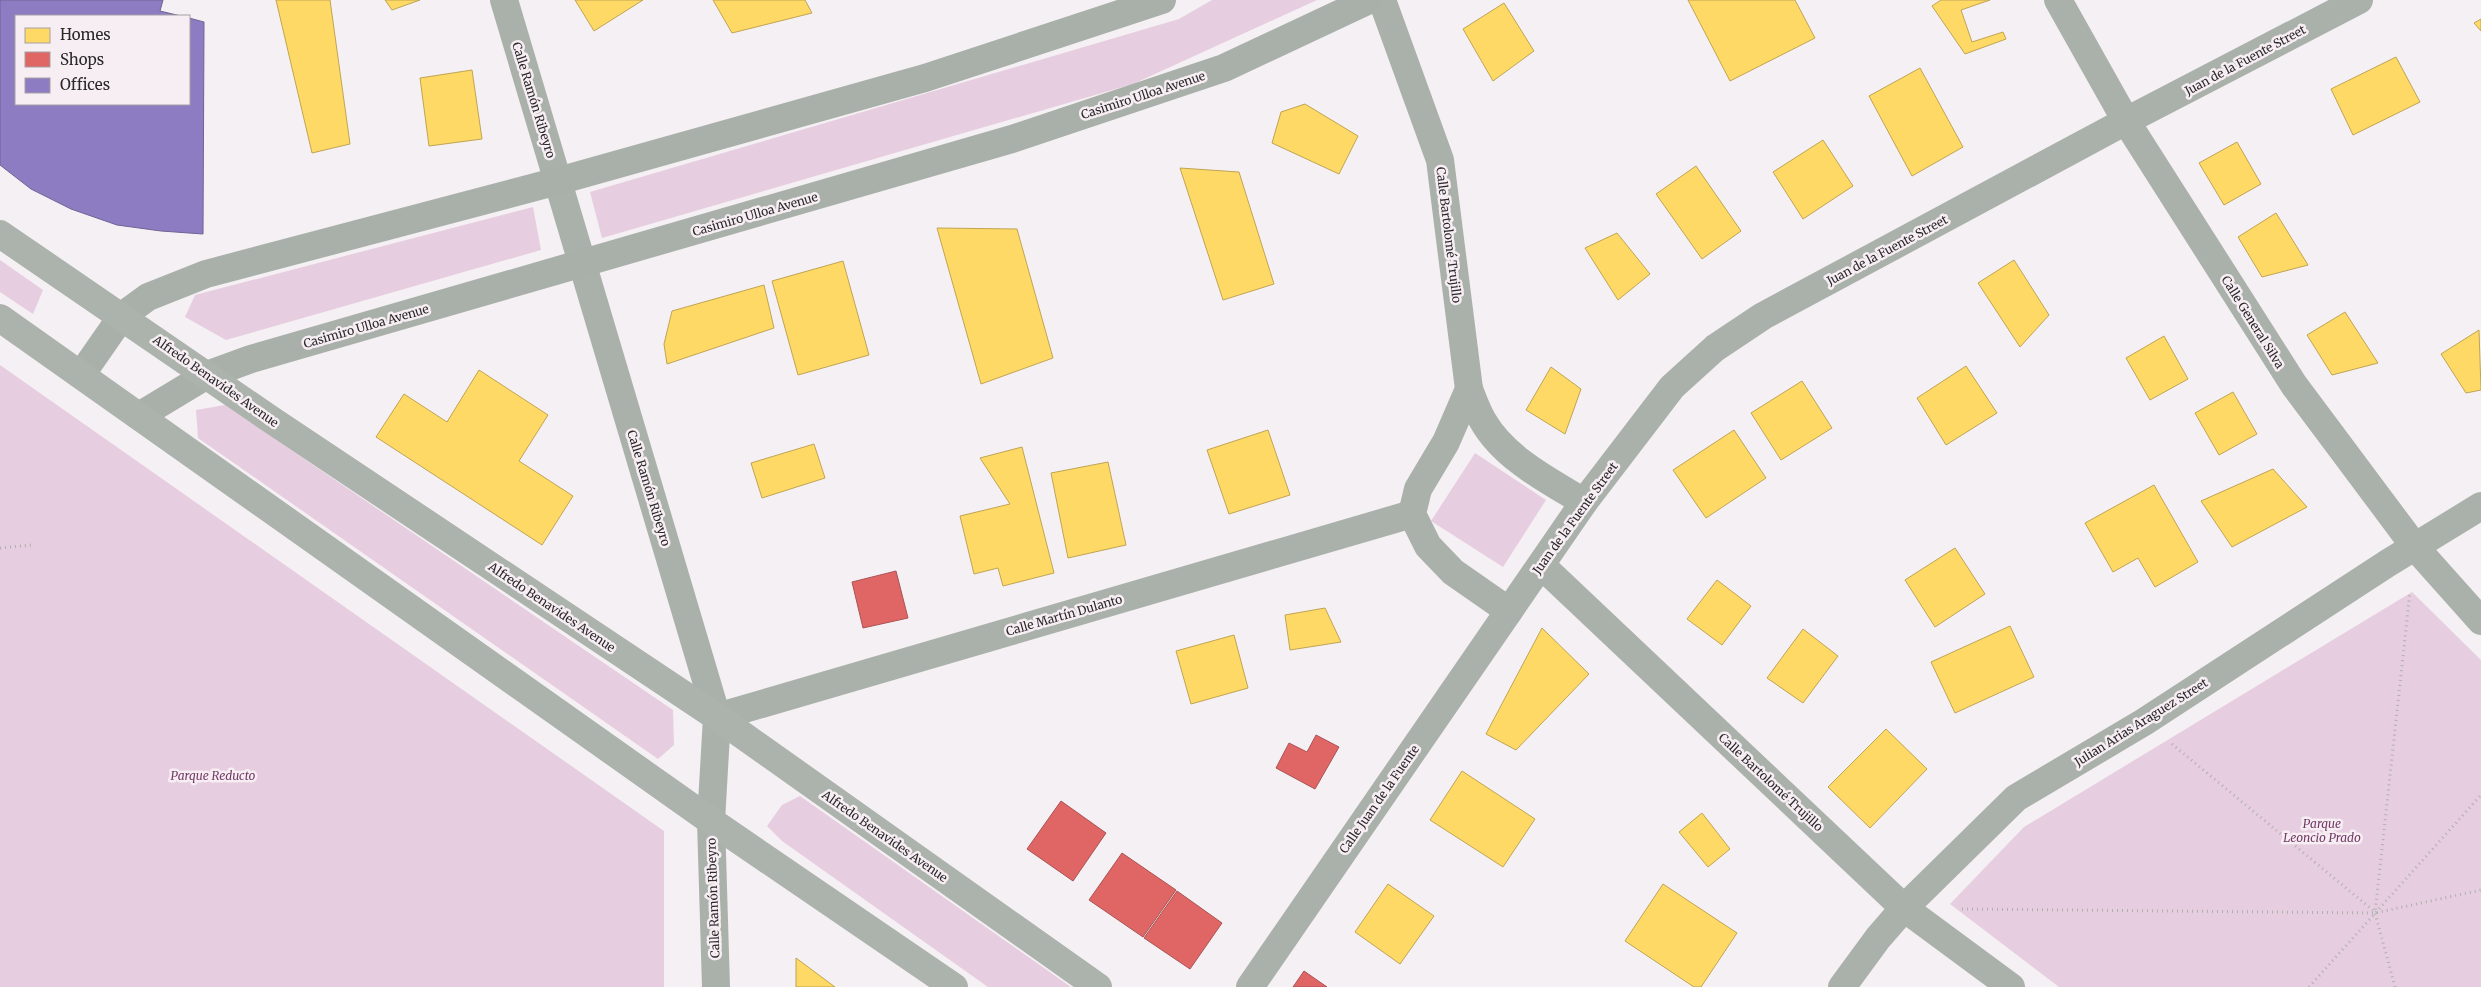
<svg xmlns="http://www.w3.org/2000/svg" width="2481" height="987" font-family="Merriweather,serif">
<rect width="100%" height="100%" fill="#f5f0f3"/>
<g fill="#e7cde0">
<path d="M1212 0H1317L1133 84 602 238 590 192 1179 19Z"/>
<path d="M533 207 541 250 226 340 185 317 195 295Z"/>
<path d="M0 260 43 290 33 314 0 292Z"/>
<path d="M0 365 664 831V987H0Z"/>
<path d="M225 405 673 710 674 745 658 759 198 438 196 410Z"/>
<path d="M1475 453 1546 500 1503 567 1431 521Z"/>
<path d="M2412 592 2481 660V987H2059L1950 904 2024 827Z"/>
<path d="M800 796 1071 987H988L782 841 767 826 782 805Z"/>
</g>
<g fill="#ffd966" stroke="#bfa454">
<path d="M276 0H330L350 144 312 153Z"/>
<path d="M385 0H420L392 10Z"/>
<path d="M575 0H643L594 31Z"/>
<path d="M713 0H805L812 13 732 33Z"/>
<path d="M1688 0H1795L1815 38 1730 81Z"/>
<path d="M1941 0H1990L1961 10 1972 42 2003 32 2006 39 1965 54 1932 6Z"/>
<path d="M1504 3 1534 51 1493 81 1463 29Z"/>
<path d="M2481 19V31L2474 23Z"/>
<path d="M2396 57 2420 102 2353 135 2331 89Z"/>
<path d="M1920 68 1963 147 1912 176 1869 96Z"/>
<path d="M472 70 482 139 429 146 420 78Z"/>
<path d="M1305 104 1358 136 1339 174 1272 143 1281 112Z"/>
<path d="M1823 140 1853 186 1803 219 1773 172Z"/>
<path d="M2237 142 2261 184 2224 205 2199 163Z"/>
<path d="M1696 166 1741 231 1702 259 1656 194Z"/>
<path d="M1180 168 1239 172 1274 284 1223 300Z"/>
<path d="M2276 213 2308 265 2262 277 2238 237Z"/>
<path d="M937 228 1017 229 1053 358 981 384Z"/>
<path d="M1617 233 1650 274 1618 300 1585 248Z"/>
<path d="M2014 260 2049 315 2020 347 1978 283Z"/>
<path d="M843 261 869 355 798 375 772 281Z"/>
<path d="M764 285 774 328 667 364 664 344 672 311Z"/>
<path d="M2345 312 2378 363 2332 375 2307 335Z"/>
<path d="M2479 330 2481 390 2466 393 2441 354Z"/>
<path d="M2164 336 2188 379 2150 400 2126 358Z"/>
<path d="M1966 366 1997 413 1946 445 1917 398Z"/>
<path d="M1551 367 1581 389 1565 434 1526 410Z"/>
<path d="M479 370 548 415 519 461 573 496 542 545 376 437 404 394 447 422Z"/>
<path d="M1802 381 1832 428 1781 460 1751 413Z"/>
<path d="M2233 392 2257 434 2219 455 2195 413Z"/>
<path d="M1268 430 1290 495 1229 514 1207 450Z"/>
<path d="M1734 430 1766 478 1706 518 1673 470Z"/>
<path d="M814 444 825 478 762 498 751 463Z"/>
<path d="M1022 447 1054 573 1003 586 998 568 974 574 960 516 1010 504 980 458Z"/>
<path d="M1108 462 1126 545 1068 558 1051 473Z"/>
<path d="M2273 469 2307 507 2232 547 2201 501Z"/>
<path d="M2154 485 2198 562 2155 587 2138 558 2113 572 2085 523Z"/>
<path d="M1955 548 1985 594 1935 627 1905 580Z"/>
<path d="M1717 580 1751 606 1722 645 1687 619Z"/>
<path d="M1325 608 1341 642 1290 650 1285 615Z"/>
<path d="M2010 626 2034 677 1955 713 1931 662Z"/>
<path d="M1542 628 1589 674 1516 750 1486 734Z"/>
<path d="M1803 629 1838 656 1803 703 1767 678Z"/>
<path d="M1234 635 1248 688 1191 704 1176 651Z"/>
<path d="M1886 729 1927 769 1870 828 1828 787Z"/>
<path d="M1462 771 1535 819 1503 867 1430 820Z"/>
<path d="M1702 813 1730 849 1708 867 1679 832Z"/>
<path d="M1388 884 1434 916 1400 964 1355 932Z"/>
<path d="M1663 884 1737 933 1701 987H1694L1625 941Z"/>
<path d="M796 958 835 987H796Z"/>
</g>
<g fill="#e06666" stroke="#aa5354">
<path d="M896 571 908 618 863 628 852 582Z"/>
<path d="M1316 735 1339 747 1315 789 1276 768 1289 743 1307 752Z"/>
<path d="M1061 801 1106 833 1073 881 1027 849Z"/>
<path d="M1122 853 1176 890 1143 937 1089 900Z"/>
<path d="M1177 891 1222 923 1190 969 1144 938Z"/>
<path d="M1304 971 1327 987H1293Z"/>
</g>
<path fill="#8e7cc3" stroke="#706395" d="M0 0H163L160 11 181 16H16V104H189V18L204 22 203 234 161 231 117 225 71 209 31 189 0 165Z"/>
<g fill="none" stroke-linecap="round" stroke-linejoin="round">
<g stroke="#aeb1ae" stroke-width="3" stroke-dasharray="1 4" stroke-linecap="butt">
<path d="M0 548 32 545"/>
<path d="M2172 744 2375 912"/>
<path d="M1962 909 2375 913 2481 890"/>
<path d="M2309 987 2481 795"/>
<path d="M2395 987 2375 913 2410 592"/>
</g>
<g stroke="#aab1aa" stroke-width="28">
<path d="M504 0 717 717 711 821 716 987"/>
<path d="M1382 0 1440 160 1469 389C1473 399 1477 411 1483 421 1504 458 1549 481 1584 502"/>
<path d="M2058 0 2126 121 2294 385 2415 547 2481 621"/>
<path d="M1469 389 1446 442 1418 489 1412 514 1428 546 1453 572 1509 611"/>
<path d="M1541 565 1904 908 2011 987"/>
<path d="M717 717 1412 514"/>
<path d="M1250 987 1584 502 1672 387 1715 348 1763 316 2126 121 2359 0"/>
<path d="M1842 987 1878 938 1904 908 2016 798 2144 722 2388 563 2481 506"/>
</g>
<g stroke="#a9b0a9" stroke-width="28">
<path d="M81 375 122 316 148 297 206 274 558 181 925 78 1162 0"/>
<path d="M139 416 207 375 251 359 1012 139 1224 68 1369 0"/>
</g>
<g stroke="#acb3ac" stroke-width="28">
<path d="M0 234 273 421 717 717 1098 987"/>
<path d="M0 318 711 821 954 987"/>
</g>
</g>
<g text-anchor="middle" dominant-baseline="central" stroke-width="5" stroke-linejoin="round" paint-order="stroke">
<g font-size="12" fill="#2b282a" stroke="#f7eef4">
<text transform="translate(2245 60) rotate(-28)">Juan de la Fuente Street</text>
<text transform="translate(1143 95) rotate(-18)">Casimiro Ulloa Avenue</text>
<text transform="translate(534 100) rotate(73)">Calle Ramón Ribeyro</text>
<text transform="translate(755 214) rotate(-16)">Casimiro Ulloa Avenue</text>
<text transform="translate(1449 235) rotate(83)">Calle Bartolomé Trujillo</text>
<text transform="translate(1887 250) rotate(-28)">Juan de la Fuente Street</text>
<text transform="translate(2253 322) rotate(58)">Calle General Silva</text>
<text transform="translate(366 326) rotate(-16)">Casimiro Ulloa Avenue</text>
<text transform="translate(216 381) rotate(35)">Alfredo Benavides Avenue</text>
<text transform="translate(649 488) rotate(73)">Calle Ramón Ribeyro</text>
<text transform="translate(1575 518) rotate(-54)">Juan de la Fuente Street</text>
<text transform="translate(552 607) rotate(34)">Alfredo Benavides Avenue</text>
<text transform="translate(1064 615) rotate(-16)">Calle Martín Dulanto</text>
<text transform="translate(2141 722) rotate(-32)">Julian Arias Araguez Street</text>
<text transform="translate(1771 782) rotate(43)">Calle Bartolomé Trujillo</text>
<text transform="translate(1379 799) rotate(-55)">Calle Juan de la Fuente</text>
<text transform="translate(885 836) rotate(35)">Alfredo Benavides Avenue</text>
<text transform="translate(713 898) rotate(-92)">Calle Ramón Ribeyro</text>
</g>
<g font-size="12" font-style="italic" fill="#733a66" stroke="#f7eef4">
<text x="213" y="775">Parque Reducto</text>
<text x="2322" y="823">Parque<tspan x="2322" dy="14">Leoncio Prado</tspan></text>
</g>
</g>
<rect x="15" y="15" width="175" height="90" fill="#f7eef4" stroke="#a59fa3"/>
<rect x="25" y="28" width="25" height="15" fill="#ffd966" stroke="#a59fa3"/>
<text x="60" y="40" font-size="15" fill="#2b282a">Homes</text>
<rect x="25" y="52" width="25" height="15" fill="#e06666" stroke="#a59fa3"/>
<text x="60" y="65" font-size="15" fill="#2b282a">Shops</text>
<rect x="25" y="78" width="25" height="15" fill="#8e7cc3" stroke="#a59fa3"/>
<text x="60" y="90" font-size="15" fill="#2b282a">Offices</text>
</svg>
